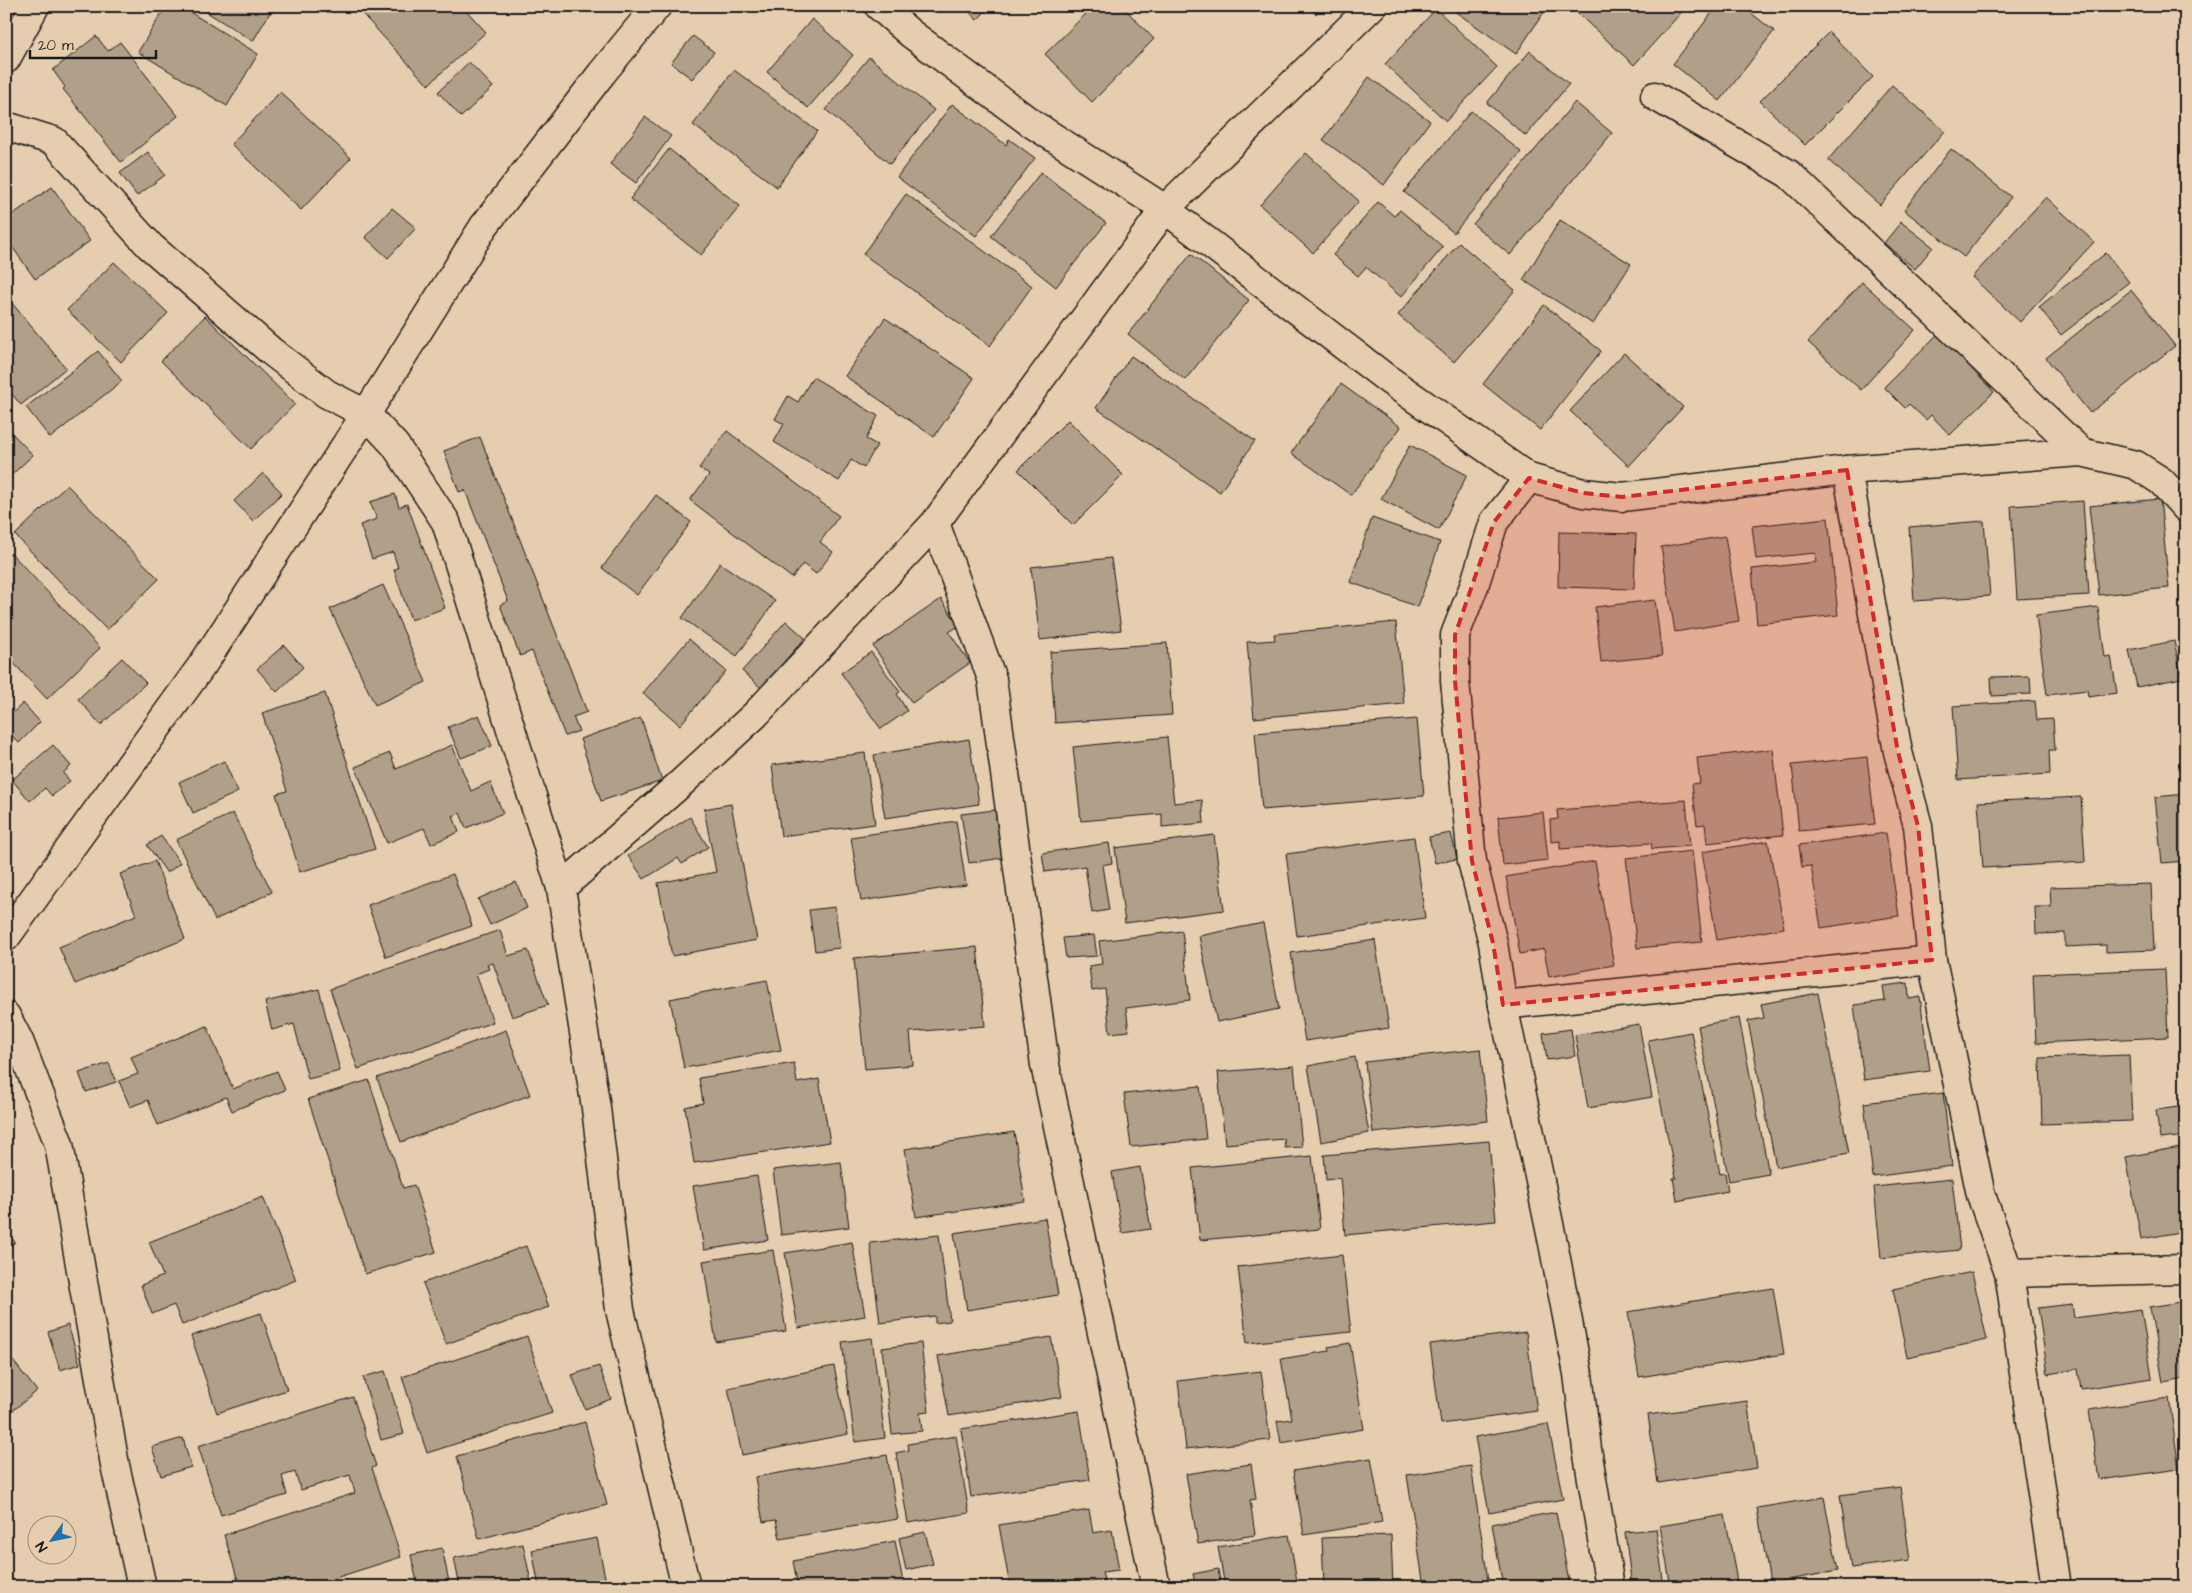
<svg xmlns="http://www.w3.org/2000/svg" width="2192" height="1593" font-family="'Architects Daughter',sans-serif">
<rect width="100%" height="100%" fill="#e7cdaf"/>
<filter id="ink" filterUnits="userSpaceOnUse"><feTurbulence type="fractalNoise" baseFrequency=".02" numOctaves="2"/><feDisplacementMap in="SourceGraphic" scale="10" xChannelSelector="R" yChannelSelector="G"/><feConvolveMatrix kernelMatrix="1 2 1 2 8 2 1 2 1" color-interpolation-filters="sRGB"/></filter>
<g filter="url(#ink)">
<g fill="#b19f89" stroke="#1c1c1c">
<path d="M166 6H180L258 54 227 106 138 52Z"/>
<path d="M197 6H274L253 41Z"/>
<path d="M355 6H462L486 32 428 85Z"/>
<path d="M964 6H991L977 20Z"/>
<path d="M1094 6H1122L1154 39 1092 102 1045 54Z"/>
<path d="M1306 6H1322L1316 14Z"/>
<path d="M1447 6H1548L1516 54Z"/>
<path d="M1579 6H1687L1634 65 1575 11Z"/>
<path d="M1717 6H1742L1774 31 1720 101 1673 64Z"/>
<path d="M1436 9 1497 67 1446 121 1385 64Z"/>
<path d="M812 19 853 55 808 108 767 72Z"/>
<path d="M1829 32 1873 77 1805 145 1760 101Z"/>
<path d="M96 36 108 51 120 42 178 116 121 162 63 89 65 87 53 70Z"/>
<path d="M693 36 714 52 692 79 671 63Z"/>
<path d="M1530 51 1569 84 1526 136 1487 103Z"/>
<path d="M869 57 934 110 890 164 826 110Z"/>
<path d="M469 62 493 87 461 117 438 92Z"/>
<path d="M734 70 817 131 777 187 693 125Z"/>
<path d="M1369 77 1430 121 1384 185 1323 140Z"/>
<path d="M1892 85 1945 131 1880 205 1828 160Z"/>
<path d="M280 92 351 158 301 210 231 144Z"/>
<path d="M1575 102 1612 133 1510 255 1473 224Z"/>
<path d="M952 104 1006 145 1009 139 1035 158 976 236 897 177Z"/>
<path d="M1471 111 1521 152 1454 233 1404 192Z"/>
<path d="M645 117 671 136 636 183 610 164Z"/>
<path d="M669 149 740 206 701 255 630 199Z"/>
<path d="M1951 149 2011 197 1964 257 1904 210Z"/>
<path d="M148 152 165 175 137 196 120 173Z"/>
<path d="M1306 153 1359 201 1313 253 1260 205Z"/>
<path d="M1041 172 1106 223 1056 287 991 236Z"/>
<path d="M52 187 90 241 35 279 6 238V219Z"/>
<path d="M906 194 1032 286 990 346 863 254Z"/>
<path d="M2046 197 2094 242 2020 322 1972 277Z"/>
<path d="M1378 202 1394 216 1400 210 1443 247 1401 297 1366 267 1358 276 1333 255Z"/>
<path d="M392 208 416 228 388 258 365 237Z"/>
<path d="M1560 220 1631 264 1593 324 1523 280Z"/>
<path d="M1901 222 1933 247 1915 269 1884 243Z"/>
<path d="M1459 243 1515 290 1454 362 1398 315Z"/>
<path d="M2106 253 2129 282 2061 335 2039 307Z"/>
<path d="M1191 254 1249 300 1185 380 1128 334Z"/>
<path d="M114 262 168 313 121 362 67 310Z"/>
<path d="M1862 282 1915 330 1861 390 1808 342Z"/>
<path d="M2131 290 2175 346 2090 413 2046 358Z"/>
<path d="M6 296 66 368 21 405 6 387Z"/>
<path d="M1544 305 1601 351 1540 430 1483 384Z"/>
<path d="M205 316 295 404 251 449 161 361Z"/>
<path d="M885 318 974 378 934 437 845 376Z"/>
<path d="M1938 334 1994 392 1950 435 1931 415 1926 420 1909 404 1905 408 1884 387Z"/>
<path d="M98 351 122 381 50 438 26 407Z"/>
<path d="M1624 353 1683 407 1629 466 1570 411Z"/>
<path d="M1131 356 1255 441 1220 492 1096 408Z"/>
<path d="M813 377 878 416 866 439 877 445 864 468 851 460 839 481 774 442 784 424 775 419 788 396 798 402Z"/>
<path d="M1341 384 1401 427 1351 495 1291 453Z"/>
<path d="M1068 420 1123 475 1073 525 1018 470Z"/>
<path d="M6 427 33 455 6 480Z"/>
<path d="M727 431 839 516 820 542 833 552 816 574 803 564 792 578 690 500 709 475 699 468Z"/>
<path d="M480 437 587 712 573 717 579 731 565 736 532 651 520 656 500 605 508 601 465 490 459 492 444 451Z"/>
<path d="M1410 445 1467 475 1439 530 1381 499Z"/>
<path d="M263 473 282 493 253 521 234 501Z"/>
<path d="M67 485 159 579 107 630 15 535Z"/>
<path d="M395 494 399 507 407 504 445 608 411 620 394 570 398 568 393 552 372 559 360 525 377 519 370 502Z"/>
<path d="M656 495 691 522 637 595 602 568Z"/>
<path d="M2160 499 2169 588 2099 595 2089 506Z"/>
<path d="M2083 501 2089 595 2017 599 2011 506Z"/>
<path d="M1372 518 1440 542 1418 607 1350 582Z"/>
<path d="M1828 518 1838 615 1757 624 1752 569 1816 562 1815 553 1756 559 1752 526Z"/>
<path d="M1984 521 1990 596 1914 601 1909 527Z"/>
<path d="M1559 532 1636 534 1634 589 1558 587Z"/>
<path d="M1725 536 1739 621 1675 632 1661 547Z"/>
<path d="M11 553 100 648 47 699 6 655V558Z"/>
<path d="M1111 558 1121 630 1040 640 1031 567Z"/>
<path d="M720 563 775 601 737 656 682 618Z"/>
<path d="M383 585 426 682 375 705 330 609Z"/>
<path d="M941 599 959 626 949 632 970 663 912 703 873 646Z"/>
<path d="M1655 600 1662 656 1601 662 1595 607Z"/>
<path d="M2098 607 2105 657 2111 656 2117 693 2088 697 2087 690 2047 695 2036 615Z"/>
<path d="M786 621 805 638 761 688 742 671Z"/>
<path d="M1396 622 1404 704 1254 718 1247 642 1275 640 1274 634Z"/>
<path d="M689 639 726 671 680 725 643 693Z"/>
<path d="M2174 641 2182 678 2137 687 2129 650Z"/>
<path d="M1167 643 1172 715 1055 723 1050 652Z"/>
<path d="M284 645 303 667 277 692 257 669Z"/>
<path d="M871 652 900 692 897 694 907 711 881 729 841 673Z"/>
<path d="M122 658 146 683 101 725 78 699Z"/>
<path d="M2030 676 2031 694 1992 696 1991 677Z"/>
<path d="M325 693 375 849 300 872 276 794 287 791 262 713Z"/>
<path d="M2035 701 2037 720 2053 719 2055 750H2049L2050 774 1958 780 1953 706Z"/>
<path d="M23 703 40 722 19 743 6 730V719Z"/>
<path d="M479 715 492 746 461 758 448 727Z"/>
<path d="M641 718 662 781 601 801 580 739Z"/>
<path d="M1417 719 1424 796 1262 810 1255 733Z"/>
<path d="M1167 737 1174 803 1202 800 1204 823 1162 827V814L1081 821 1073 747Z"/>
<path d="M969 739 979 804 885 818 874 755Z"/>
<path d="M53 745 71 766 63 773 70 781 52 796 45 788 30 801 12 780Z"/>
<path d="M452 745 471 791 490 782 503 813 466 828 460 813 453 816 459 832 431 844 424 828 387 843 355 767 390 753 396 769Z"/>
<path d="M1773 749 1783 835 1707 843 1705 824 1697 825 1692 784 1700 783 1697 758Z"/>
<path d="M865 753 875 824 781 836 772 765Z"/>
<path d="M1867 757 1875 824 1799 831 1792 765Z"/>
<path d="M224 761 238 792 193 813 179 782Z"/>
<path d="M2186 794V861L2162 863 2155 797Z"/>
<path d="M2081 797 2085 862 1983 868 1978 802Z"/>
<path d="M1686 800 1690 846 1652 849 1651 843 1560 849V841L1551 842 1550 820 1558 819 1557 810Z"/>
<path d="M731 804 757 940 672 956 658 883 716 872 704 809Z"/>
<path d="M995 810 1002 858 969 863 961 814Z"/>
<path d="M1543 812 1548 860 1503 865 1498 817Z"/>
<path d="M233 813 272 892 215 920 176 840Z"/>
<path d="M690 817 708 847 682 864 678 858 644 879 628 856Z"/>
<path d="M956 821 966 885 861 901 851 837Z"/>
<path d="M1451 833 1457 859 1435 863 1429 837Z"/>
<path d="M1886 833 1899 916 1821 928 1811 866 1802 867 1799 845Z"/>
<path d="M1214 835 1224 910 1125 923 1115 848Z"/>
<path d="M161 836 180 863 167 873 147 845Z"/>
<path d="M1414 837 1425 918 1297 936 1286 854Z"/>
<path d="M1768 841 1784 928 1717 940 1702 852Z"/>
<path d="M1109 843 1112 863 1102 865 1109 910 1092 913 1085 866 1045 872 1042 853Z"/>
<path d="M1692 851 1702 942 1637 948 1626 858Z"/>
<path d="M155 861 185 939 75 984 59 947 136 915 120 874Z"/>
<path d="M1595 861 1614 965 1549 977 1544 949 1520 954 1506 877Z"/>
<path d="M453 874 472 926 386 957 368 905Z"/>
<path d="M516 882 527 908 490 925 478 899Z"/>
<path d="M2151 884 2154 950 2106 952V945L2065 947V933L2036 934 2035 907H2051L2050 887Z"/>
<path d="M835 907 840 948 815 951 809 910Z"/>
<path d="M1263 923 1279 1009 1217 1022 1199 936Z"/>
<path d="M500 930 508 956 528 950 548 1005 512 1017 493 963 487 964 489 969 476 974 493 1022 358 1069 330 989Z"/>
<path d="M1182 931 1190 1000 1126 1008 1129 1031 1110 1033 1105 989 1092 991 1089 966 1102 964 1099 941Z"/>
<path d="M1094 935 1097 956 1066 958 1063 938Z"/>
<path d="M1375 940 1389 1028 1305 1041 1291 953Z"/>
<path d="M977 947 985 1026 910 1032 913 1065 865 1069 854 958Z"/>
<path d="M2165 969 2168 1037 2036 1043 2033 974Z"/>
<path d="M767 980 781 1050 684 1068 670 999Z"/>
<path d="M1908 983 1909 999 1920 997 1930 1071 1864 1080 1854 1005 1885 1001 1883 986Z"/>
<path d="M319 989 340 1071 308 1079 294 1024 272 1030 265 1002Z"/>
<path d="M1818 993 1849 1153 1776 1167 1748 1021 1764 1018 1761 1004Z"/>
<path d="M1739 1018 1769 1174 1729 1181 1698 1026Z"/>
<path d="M1639 1024 1652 1097 1588 1108 1575 1035Z"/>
<path d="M207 1026 233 1089 277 1071 285 1090 232 1111 226 1097 158 1125 148 1100 130 1107 119 1081 138 1074 131 1057Z"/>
<path d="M1571 1029 1575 1056 1547 1060 1543 1033Z"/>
<path d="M506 1030 530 1095 401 1142 377 1078Z"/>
<path d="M1691 1032 1720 1174 1725 1173 1728 1191 1677 1201 1673 1178H1676L1648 1040Z"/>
<path d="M1480 1049 1488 1121 1373 1133 1365 1062Z"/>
<path d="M2129 1055 2132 1121 2042 1124 2040 1058Z"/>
<path d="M1355 1057 1369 1133 1321 1142 1308 1066Z"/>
<path d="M109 1063 116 1082 86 1092 79 1073Z"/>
<path d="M794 1063 797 1083 819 1079 830 1142 694 1163 685 1107 703 1103 699 1078Z"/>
<path d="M1294 1066 1302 1147 1285 1148 1284 1139 1225 1144 1218 1072Z"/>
<path d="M369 1080 403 1188 414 1185 436 1252 365 1274 308 1099Z"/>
<path d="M1200 1086 1206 1139 1131 1147 1124 1094Z"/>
<path d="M1943 1093 1952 1166 1873 1177 1864 1103Z"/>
<path d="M2186 1106V1136L2160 1139 2156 1110Z"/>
<path d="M1014 1132 1025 1201 916 1217 905 1149Z"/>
<path d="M1489 1141 1496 1221 1345 1235 1340 1178 1326 1180 1324 1155Z"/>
<path d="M2186 1146V1231L2141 1239 2126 1157Z"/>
<path d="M1312 1156 1320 1229 1200 1240 1192 1168Z"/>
<path d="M841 1162 849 1227 781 1235 773 1170Z"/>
<path d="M1140 1167 1151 1229 1122 1233 1112 1172Z"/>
<path d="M757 1176 768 1240 704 1250 693 1186Z"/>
<path d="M1952 1179 1960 1250 1881 1258 1874 1187Z"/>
<path d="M263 1197 296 1280 182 1325 174 1305 152 1314 141 1285 163 1276 149 1242Z"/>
<path d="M1045 1218 1058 1295 967 1310 954 1233Z"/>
<path d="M6 1231 15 1242 6 1250Z"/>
<path d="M939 1235 950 1321 935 1323V1316L880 1323 870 1243Z"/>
<path d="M852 1242 865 1316 798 1328 785 1253Z"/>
<path d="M526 1246 549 1307 446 1344 423 1283Z"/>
<path d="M773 1250 786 1331 716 1342 703 1261Z"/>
<path d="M1342 1255 1351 1332 1247 1343 1238 1267Z"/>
<path d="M1972 1272 1987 1340 1907 1357 1893 1289Z"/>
<path d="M1773 1288 1784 1354 1639 1377 1628 1312Z"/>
<path d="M2186 1301V1378L2163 1382 2150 1307Z"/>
<path d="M2072 1304 2074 1318 2141 1309 2152 1378 2081 1389 2078 1369 2048 1374 2038 1308Z"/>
<path d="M261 1313 287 1390 217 1413 191 1336Z"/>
<path d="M68 1325 80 1364 60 1370 48 1332Z"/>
<path d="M1526 1332 1537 1411 1441 1424 1430 1344Z"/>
<path d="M527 1336 552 1413 427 1453 402 1377Z"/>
<path d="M1051 1337 1062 1397 949 1416 938 1356Z"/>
<path d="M872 1338 885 1438 855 1442 842 1342Z"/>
<path d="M921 1343 929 1412 920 1413 922 1431 892 1434 882 1348Z"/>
<path d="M1350 1343 1364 1429 1281 1443 1277 1421 1292 1419 1281 1359 1329 1351 1328 1347Z"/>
<path d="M6 1352 37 1391 6 1416Z"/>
<path d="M599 1366 611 1399 585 1409 572 1375Z"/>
<path d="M834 1366 848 1434 742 1455 728 1388Z"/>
<path d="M385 1371 404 1434 381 1440 363 1377Z"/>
<path d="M1261 1371 1270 1440 1186 1449 1178 1381Z"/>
<path d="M353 1397 376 1466 372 1468 401 1557 307 1587H240L224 1535 355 1493 350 1475 301 1490 295 1472 282 1476 287 1495 221 1515 198 1446Z"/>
<path d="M2169 1398 2179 1469 2099 1480 2089 1410Z"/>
<path d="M1747 1401 1757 1468 1658 1483 1648 1415Z"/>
<path d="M1079 1411 1090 1480 971 1497 961 1429Z"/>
<path d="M585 1422 607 1505 479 1539 457 1456Z"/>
<path d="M1548 1424 1563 1499 1489 1513 1475 1437Z"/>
<path d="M956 1436 969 1513 908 1523 896 1453 909 1450 908 1444Z"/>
<path d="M183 1438 191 1467 161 1476 152 1447Z"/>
<path d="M887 1455 898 1519 780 1539 776 1520 763 1522 755 1477Z"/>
<path d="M1371 1458 1382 1522 1304 1535 1293 1471Z"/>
<path d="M1251 1464 1256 1499 1250 1500 1255 1535 1198 1544 1186 1474Z"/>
<path d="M1471 1466 1489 1587H1424L1407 1475Z"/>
<path d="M1900 1487 1910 1560 1851 1568 1840 1495Z"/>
<path d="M1824 1497 1838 1571 1770 1583 1757 1508Z"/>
<path d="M1089 1510 1093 1533 1112 1530 1119 1570 1102 1572 1104 1580 1066 1587H1010L999 1525Z"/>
<path d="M1556 1512 1570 1587H1503L1492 1524Z"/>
<path d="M1725 1515 1738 1587H1671L1660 1526Z"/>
<path d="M1656 1529 1664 1587H1632L1625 1532Z"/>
<path d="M925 1532 933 1564 906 1570 899 1538Z"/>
<path d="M1289 1535 1298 1587H1225L1218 1547Z"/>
<path d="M1391 1535 1393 1587H1324L1322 1538Z"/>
<path d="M597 1538 607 1587H539L532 1550Z"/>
<path d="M895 1541 904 1587H798L793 1561Z"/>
<path d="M523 1544 532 1587H460L454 1558Z"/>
<path d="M442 1548 450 1587H418L411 1555Z"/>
<path d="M1218 1569 1221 1587H1196L1193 1574Z"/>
<path d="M80 1582 82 1587H63Z"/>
</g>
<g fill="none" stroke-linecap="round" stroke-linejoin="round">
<defs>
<g id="minor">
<path d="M879 6 910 33 1031 123 1165 209 1386 378 1529 478 1583 493 1622 497 1847 470 2081 452"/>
<path d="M6 59 35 6"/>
<path d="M1655 96 1789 174 2081 452 2136 465 2161 481 2186 508"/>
<path d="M6 126 54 141 150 246 272 352 327 394 366 414 395 445 446 522 561 888 596 1108 620 1310 686 1587"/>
<path d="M1847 470 1898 752 1918 826 1932 960 1981 1195 2009 1273 2056 1587"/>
<path d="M1529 478 1494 522 1474 586 1455 635V681L1472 861 1493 943 1503 1005 1553 1243 1578 1374 1587 1449 1610 1587"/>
<path d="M935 523 992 679 1045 1065 1156 1587"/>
<path d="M561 888 679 785 756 714 935 523 1165 209 1372 6"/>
<path d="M1503 1005 1932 960"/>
<path d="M6 1016 19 1041 59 1144 115 1465 142 1587"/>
<path d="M2009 1273 2186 1269"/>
</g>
<path id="secondary" d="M6 937 203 664 366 414 484 226 602 73 657 6"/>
</defs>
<use href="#minor" stroke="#1c1c1c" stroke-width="31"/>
<use href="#secondary" stroke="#1c1c1c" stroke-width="31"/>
<use href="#minor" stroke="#e7cdaf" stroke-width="28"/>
<use href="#secondary" stroke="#e7cdaf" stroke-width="28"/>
</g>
</g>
<path fill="#d62828" fill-opacity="0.2" stroke="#d62828" stroke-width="4" stroke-dasharray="10 6" stroke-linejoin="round" d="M1847 470 1898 752 1918 826 1932 960 1503 1005 1493 943 1472 861 1455 681V635L1494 522 1529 478 1583 493 1622 497Z"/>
<rect width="2192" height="1593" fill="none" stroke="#e7cdaf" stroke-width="25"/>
<rect x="12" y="12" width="2167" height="1568" fill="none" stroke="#1c1c1c" stroke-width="2" filter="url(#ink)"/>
<g transform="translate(52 1540) rotate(237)"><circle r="24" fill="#e7cdaf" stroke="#968674"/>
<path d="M0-4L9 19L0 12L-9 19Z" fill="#1f6fb2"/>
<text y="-8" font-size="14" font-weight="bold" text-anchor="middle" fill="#1c1c1c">N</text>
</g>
<path d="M30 50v8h126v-8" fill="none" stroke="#1c1c1c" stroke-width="2.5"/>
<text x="38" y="50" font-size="15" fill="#1c1c1c" stroke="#e7cdaf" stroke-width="4" paint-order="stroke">20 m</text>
</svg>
